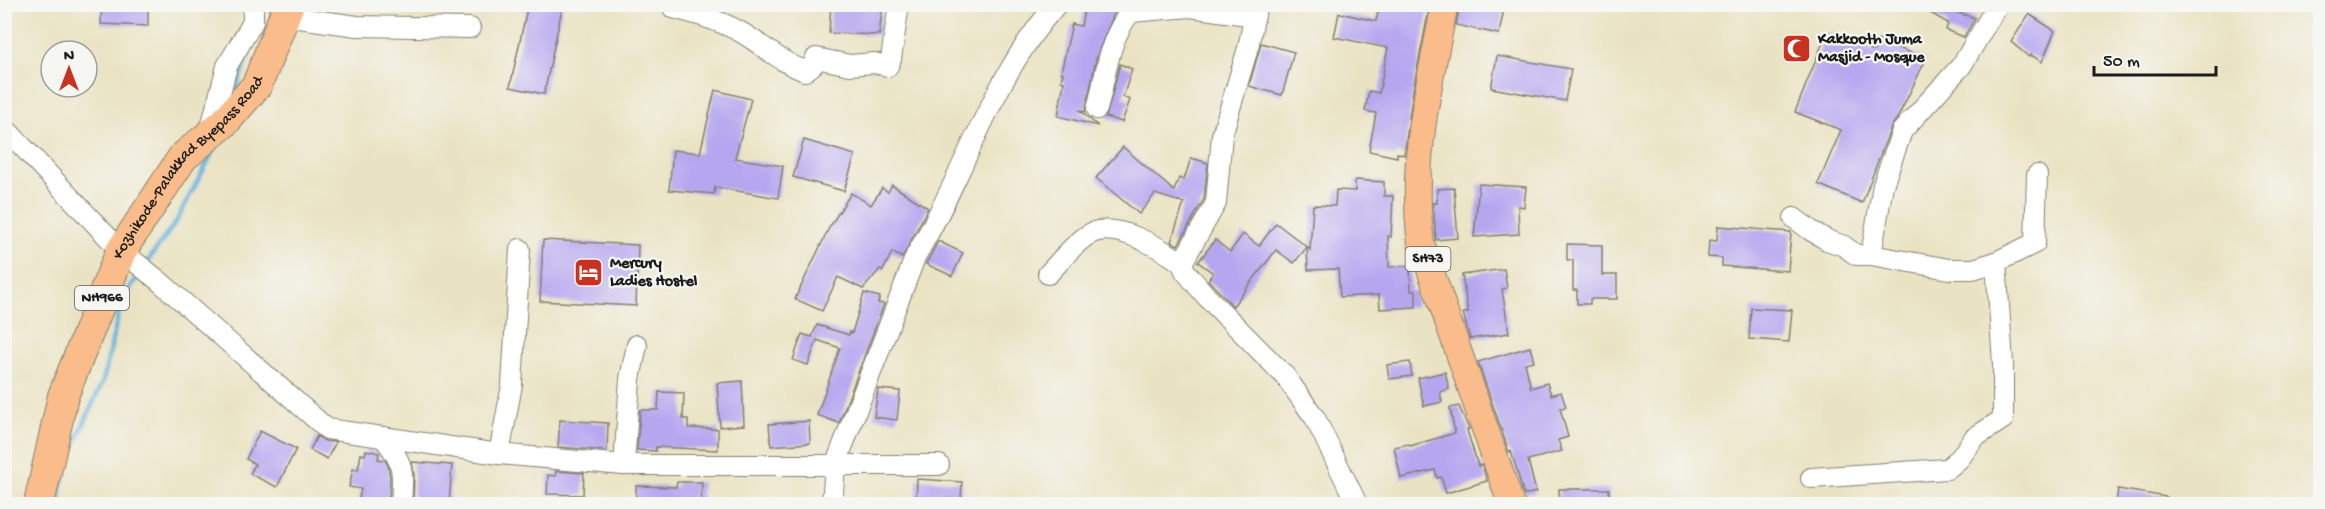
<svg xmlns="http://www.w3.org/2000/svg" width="2325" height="509" font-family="'Gochi Hand',sans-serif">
<rect width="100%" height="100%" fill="#f6f6f2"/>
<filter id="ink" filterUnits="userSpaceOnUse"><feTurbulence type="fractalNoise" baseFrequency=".0167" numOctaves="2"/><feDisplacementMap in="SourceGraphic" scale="12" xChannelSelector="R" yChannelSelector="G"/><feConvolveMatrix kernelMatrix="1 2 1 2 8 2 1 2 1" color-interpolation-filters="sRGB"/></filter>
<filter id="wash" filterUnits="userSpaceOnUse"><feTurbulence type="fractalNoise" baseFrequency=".008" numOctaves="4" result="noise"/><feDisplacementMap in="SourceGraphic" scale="24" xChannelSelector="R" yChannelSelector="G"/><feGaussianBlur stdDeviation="1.35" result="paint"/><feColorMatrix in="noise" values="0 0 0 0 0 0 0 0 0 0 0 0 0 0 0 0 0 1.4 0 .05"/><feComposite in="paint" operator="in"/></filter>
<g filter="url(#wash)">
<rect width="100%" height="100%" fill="#eae3c3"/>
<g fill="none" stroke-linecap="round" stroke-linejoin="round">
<g stroke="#62b2dd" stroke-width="4.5">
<path d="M236 90 253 38"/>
<path d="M145 265 177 220 216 146"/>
<path d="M60 504 63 470 103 381 121 303 140 272"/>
</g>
</g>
<g id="blocks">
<g fill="#b5a6f0">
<path d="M102 4H148V26L101 24Z"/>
<path d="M528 4H563L544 94 510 87Z"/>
<path d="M831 4H858V7L882 10 879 35 829 33Z"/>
<path d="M1380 4H1430L1413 90 1404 155 1397 153V157L1369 151 1376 113 1365 111 1369 91 1379 93 1388 48 1334 37 1339 13 1376 21Z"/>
<path d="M1460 4H1505L1499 34 1456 25Z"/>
<path d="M1921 4H1930L1975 18 1964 37 1946 30 1948 23 1920 7Z"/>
<path d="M1085 6 1116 9 1097 55 1085 112 1079 110 1098 126 1058 116 1064 82 1061 81 1063 73 1061 72 1072 24 1081 26Z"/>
<path d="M2029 14 2055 31 2042 62 2031 55 2029 57 2011 42Z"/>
<path d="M1827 32 1874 51 1878 40 1926 59 1898 117 1891 127 1862 203 1818 184 1841 130 1795 112Z"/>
<path d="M1261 43 1294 52 1282 95 1249 86Z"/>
<path d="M1497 56 1571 69 1565 101 1491 88Z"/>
<path d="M1120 64 1132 69 1123 97 1130 100 1122 122 1106 117Z"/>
<path d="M715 90 751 99 735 158 783 166 778 198 715 187 714 194 669 190 673 150 700 153Z"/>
<path d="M804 140 855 155 844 191 793 177Z"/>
<path d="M1123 147 1174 191 1179 178 1184 180 1191 158 1208 163 1204 199 1178 245 1171 242 1184 203 1155 194 1139 214 1096 178Z"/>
<path d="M1355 180 1384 182V196H1393L1391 237 1388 236 1389 267 1410 266 1411 291H1416V307L1380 309 1379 295 1340 297 1338 269 1308 270 1307 247 1310 250 1313 205 1335 206 1336 190 1355 191Z"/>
<path d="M1479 184 1526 187 1524 207 1518 206 1519 234 1474 237Z"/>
<path d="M892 185 928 208 902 258 892 252 883 271 880 269 863 289 838 277 822 311 795 299 829 228 851 193 871 205 882 188 888 192Z"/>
<path d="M1454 188 1458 238 1436 240 1433 203H1437V189Z"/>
<path d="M1276 223 1307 247 1294 263 1276 250 1233 306 1208 280 1213 273 1198 262 1215 240 1230 252 1243 234 1259 246Z"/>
<path d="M1718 226 1791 232 1788 271 1722 266V258L1708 257 1709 240 1717 241Z"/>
<path d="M543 240 638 245 636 306 540 301Z"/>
<path d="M938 241 963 253 952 276 926 264Z"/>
<path d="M1567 244 1602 245V275H1617V299H1590V304H1577V290H1573V260H1567Z"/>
<path d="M1504 269 1507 288 1502 289 1509 333 1470 339 1463 313H1468L1462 275Z"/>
<path d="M864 293 880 297 878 303 884 304 839 423 817 415 840 348 817 340 808 365 793 360 802 334 812 337 817 325 849 335 850 332 852 333Z"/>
<path d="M1751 308 1792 310 1789 342 1749 339Z"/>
<path d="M1530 347 1534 361 1525 363 1531 388 1547 383 1551 395 1561 392 1566 407 1560 408 1568 437 1558 440 1562 451 1528 460 1536 492 1524 495 1511 451 1509 452 1478 362Z"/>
<path d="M1410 362 1412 376 1389 379 1387 365Z"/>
<path d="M1445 372 1449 389 1440 392 1442 402 1424 406 1418 378Z"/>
<path d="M742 381 744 425 720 427 717 383Z"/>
<path d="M878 389 900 391 897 420 874 417Z"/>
<path d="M659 392 684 393 683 419H688V428L718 429V450L656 447V451L637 450 640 410H658Z"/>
<path d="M1459 406 1469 429 1467 430 1478 466 1482 465 1487 481 1446 493 1441 477 1437 478 1435 470 1401 478 1394 447 1409 444 1410 446 1455 433 1450 408Z"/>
<path d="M560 420 608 423 607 451 558 447Z"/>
<path d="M809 421 810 443 771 446 769 424Z"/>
<path d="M260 431 296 449 277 487 250 474 255 464 246 459Z"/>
<path d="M317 436 325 441 336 442 327 459 310 450Z"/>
<path d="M366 450 379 453 378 459 385 460 388 466 390 476 389 504H358L361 489 349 487 353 469 358 470 361 454 365 455Z"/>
<path d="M412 462 452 465 449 504H413L414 475Z"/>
<path d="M556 471 584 473 583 495 547 494 548 475 556 476Z"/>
<path d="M917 479 962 482 961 500 939 499 938 504H916Z"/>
<path d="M677 482H702L701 504H636V486L676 487Z"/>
<rect x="1559" y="489" width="50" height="15"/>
<path d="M2118 489 2167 497 2166 504H2116Z"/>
</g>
</g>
</g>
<g filter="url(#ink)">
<use href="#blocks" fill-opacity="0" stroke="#838070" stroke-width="1.5"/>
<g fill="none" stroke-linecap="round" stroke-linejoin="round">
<defs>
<g id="minor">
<path d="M1257 4 1248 48 1222 135 1216 203 1182 263 1185 271 1206 296 1285 376 1315 418 1357 504"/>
<path d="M673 8C698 14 722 21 744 34 765 47 782 63 805 71L813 65 816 58 850 65 874 63 888 66 891 59 899 4"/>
<path d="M284 16 357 26 470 28"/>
<path d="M1097 109C1106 77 1108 38 1131 12L1190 7 1255 16"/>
<path d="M4 127 121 251 158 280 327 429 499 454 624 465H939"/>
<path d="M209 135 227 66 253 22V4"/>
<path d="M1794 218 1810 230 1827 240 1844 246 1856 255H1871L1949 269H1973L1996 262 2035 243 2037 175"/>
<path d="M1871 255 1883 185 1902 131 1962 65 1998 4"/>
<path d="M1048 274C1060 262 1073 244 1088 235 1113 219 1161 248 1182 263"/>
<path d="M383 437C405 464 403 471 401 504"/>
<path d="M499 454 512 385 520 249"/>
<path d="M624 465 630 379 637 345"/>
<path d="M1811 478 1947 469 1960 458 1974 438 2003 419V363L1996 262"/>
<path d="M832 504 835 466 916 255C966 173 991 77 1057 4"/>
</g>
<path id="major" d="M1445 4C1429 83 1410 162 1421 243L1511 504"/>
<g id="highway">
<path id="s1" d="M39 504 63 396 121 251 183 157 224 123 257 85 289 4"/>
</g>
</defs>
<use href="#minor" stroke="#838070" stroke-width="22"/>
<use href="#major" stroke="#838070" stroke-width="28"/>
<use href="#highway" stroke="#838070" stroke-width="32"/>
<use href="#minor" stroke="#fff" stroke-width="20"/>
<use href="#major" stroke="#f9bc8a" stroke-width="26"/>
<use href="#highway" stroke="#f9bc8a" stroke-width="30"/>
</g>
</g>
<defs>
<symbol id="mosque-square" viewBox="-11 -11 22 22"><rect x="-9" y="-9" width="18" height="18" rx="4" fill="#c8321e" stroke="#f6f6f2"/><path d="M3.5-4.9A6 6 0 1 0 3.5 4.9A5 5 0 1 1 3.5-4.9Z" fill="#fff"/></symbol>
<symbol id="hotel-square" viewBox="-11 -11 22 22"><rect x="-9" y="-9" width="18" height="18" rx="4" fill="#c8321e" stroke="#f6f6f2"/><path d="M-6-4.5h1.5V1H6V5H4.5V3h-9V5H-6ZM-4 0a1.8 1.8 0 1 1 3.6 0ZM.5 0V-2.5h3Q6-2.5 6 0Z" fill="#fff"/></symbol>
</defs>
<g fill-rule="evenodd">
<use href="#mosque-square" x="1780" y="32" width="33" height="33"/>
<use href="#hotel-square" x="572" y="256" width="33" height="33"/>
</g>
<g text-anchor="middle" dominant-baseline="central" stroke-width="4.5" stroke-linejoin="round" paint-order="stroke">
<g fill="#f6f6f2" stroke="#5d5d5c" stroke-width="1.5">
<rect x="1405.5" y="247" width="45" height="24" rx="4.5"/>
<rect x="75" y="286" width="54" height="24" rx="4.5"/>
</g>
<g font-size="15" font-weight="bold" fill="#1c1c1c">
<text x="1428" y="259">SH73</text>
<text x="102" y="298">NH966</text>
</g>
<g font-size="16" font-weight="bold" fill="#1c1c1c" stroke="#f6f6f2" text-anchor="start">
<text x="1818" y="40">Kakkooth Juma<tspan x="1818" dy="18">Masjid - Mosque</tspan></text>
<text x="610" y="264">Mercury<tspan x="610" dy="18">Ladies Hostel</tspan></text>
</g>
<g font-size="16" fill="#1c1c1c" stroke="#f6f6f2">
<text stroke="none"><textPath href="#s1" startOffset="375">Kozhikode-Palakkad Byepass Road</textPath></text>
</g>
</g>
<rect width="2325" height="509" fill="none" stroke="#f6f6f2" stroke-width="24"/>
<g transform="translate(69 69)"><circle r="28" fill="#f6f6f2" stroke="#9f9f9c" stroke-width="1.5"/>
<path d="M0-4.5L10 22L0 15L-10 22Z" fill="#c8321e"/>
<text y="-9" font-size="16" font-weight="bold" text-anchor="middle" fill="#1c1c1c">N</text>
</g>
<path d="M2094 66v9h122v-9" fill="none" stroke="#1c1c1c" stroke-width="3"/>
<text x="2103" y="66" font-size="18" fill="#1c1c1c" stroke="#f6f6f2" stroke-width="4.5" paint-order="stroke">50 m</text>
</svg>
